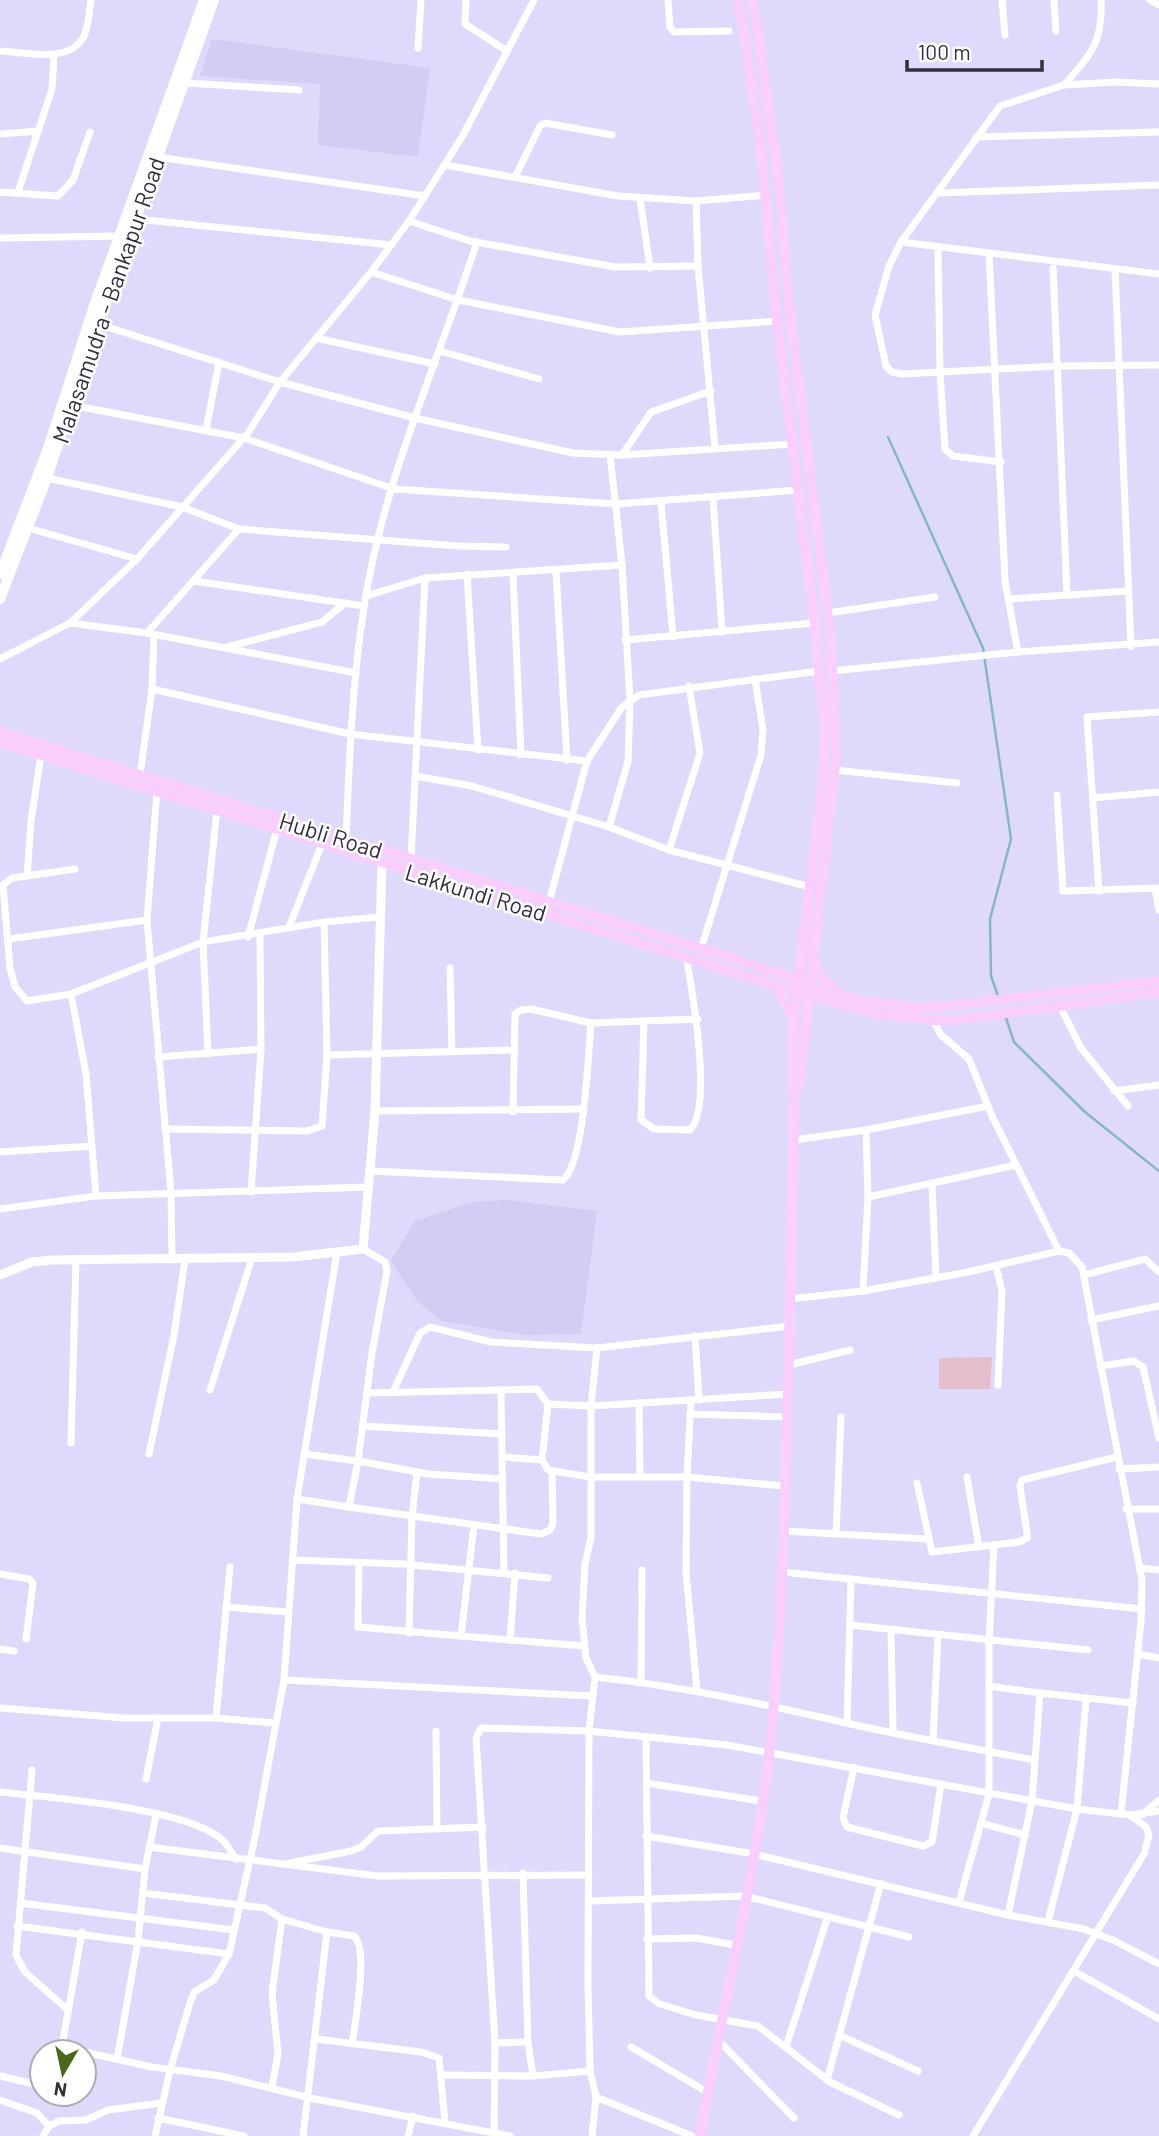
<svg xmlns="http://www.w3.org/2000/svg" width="1159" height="2136" font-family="Barlow,sans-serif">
<rect width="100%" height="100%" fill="#dfdafb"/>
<g fill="#d3cdf3">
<path d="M212 39 430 68 418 157 318 145 320 84 200 76Z"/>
<path d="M507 1200 597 1211 581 1334 526 1335 441 1321 417 1301 397 1271 391 1260 415 1221 472 1202Z"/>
</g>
<path fill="#e4bfcb" d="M992 1357 990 1389H939V1358Z"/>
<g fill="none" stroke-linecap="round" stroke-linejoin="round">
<g stroke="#89b5c7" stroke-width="2.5">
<path d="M888 437 983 648 1011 839 990 919 991 976 998 996"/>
<path d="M1005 1015 1014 1042 1085 1112 1159 1171"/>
</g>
<g stroke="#fff" stroke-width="7">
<path d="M466 0 465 24 507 51"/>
<path d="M668 0 670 27 674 32 729 31"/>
<path d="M1002 0 1005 35"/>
<path d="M1054 0 1056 31"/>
<path d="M1150 0 1159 5"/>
<path d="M418 48 421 0"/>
<path d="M0 51C25 52 67 64 83 38 89 28 89 11 91 0"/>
<path d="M185 83 299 90"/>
<path d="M1159 84 1115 82 1064 85 1000 106 901 242 889 266 875 315 886 366 892 372 902 374 1058 366 1159 365"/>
<path d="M1064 85C1091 54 1103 43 1101 0"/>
<path d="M0 134 38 131"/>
<path d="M976 137 1159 132"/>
<path d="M158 157 425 196"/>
<path d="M445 165 618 196 696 201 766 195"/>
<path d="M515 177 540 126 545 123 612 135"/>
<path d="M0 192 58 196 73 180 90 132"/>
<path d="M18 192 52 89 54 56"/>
<path d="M939 193 1159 185"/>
<path d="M640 198 650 268"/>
<path d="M696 201 698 266 715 447"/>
<path d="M136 219 392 245"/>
<path d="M409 221 470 241 615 267 698 266"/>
<path d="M0 238 121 236"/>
<path d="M901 242 1159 274"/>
<path d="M938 248 940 373 945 449 953 456 1001 462"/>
<path d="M989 253 1005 581 1018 652"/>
<path d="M1053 268 1067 594"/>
<path d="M1115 269 1131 646"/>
<path d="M371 272 458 300 620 332 777 321"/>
<path d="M98 324 280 382 415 418 573 453 622 455 793 444"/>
<path d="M316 338 435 364"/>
<path d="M440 351 539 379"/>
<path d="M71 405 244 438 394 489 616 504 799 490"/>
<path d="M206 430 219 362"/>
<path d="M622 455 651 412 711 391"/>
<path d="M47 478 182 507 239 529 457 546 506 547"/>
<path d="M713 497 722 632"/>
<path d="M661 502 673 637"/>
<path d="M28 528 137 559"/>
<path d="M556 572 567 760"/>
<path d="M467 574 478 750"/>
<path d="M513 574 521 755"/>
<path d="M194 581 364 606"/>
<path d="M366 596 425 578 622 565"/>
<path d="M1010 599 1128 591"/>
<path d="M828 613 935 597"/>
<path d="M70 623 147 633 356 673"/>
<path d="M147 633 239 529"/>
<path d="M625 640 815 623"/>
<path d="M227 647 322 622 345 603"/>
<path d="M0 659 70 623 137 559 248 433 280 382 371 272 409 221 462 137 534 0"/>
<path d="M832 671 1018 652 1159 642"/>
<path d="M152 689 350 734 587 761 622 707 639 695 819 671"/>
<path d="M835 770 957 783"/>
<path d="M140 775 152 689 154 635"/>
<path d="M415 776 472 786 609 827 669 850 810 887"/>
<path d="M157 791 147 920 171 1192 172 1260"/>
<path d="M1057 795 1063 891 1159 888"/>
<path d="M1093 798 1159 792"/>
<path d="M609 827 628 762 630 700 622 565 610 454"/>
<path d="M346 840C349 762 352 684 364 607 383 481 438 363 477 242"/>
<path d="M669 850 700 753 689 686"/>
<path d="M411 859 425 578"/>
<path d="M75 869 12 878 3 885 10 968 15 987 27 1001 71 994 203 942 324 922 379 917"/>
<path d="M27 876 31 821 41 755"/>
<path d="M1155 889 1159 910"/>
<path d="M1099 891 1087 717 1159 712"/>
<path d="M549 902 587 761"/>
<path d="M289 927 322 844"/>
<path d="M248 937 277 829"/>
<path d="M9 939 147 920"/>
<path d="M701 949 761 755 763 730 755 679"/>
<path d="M450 968 452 1052"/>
<path d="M71 994 86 1074 96 1196"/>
<path d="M1060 1006 1081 1048 1128 1106"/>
<path d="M933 1020 941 1035 969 1059 992 1116 1059 1251"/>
<path d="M644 1021 641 1120 654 1129 690 1130C713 1107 692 989 686 956"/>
<path d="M208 1054 203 942 217 810"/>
<path d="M327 1055 514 1050"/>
<path d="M158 1057 261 1049"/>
<path d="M1114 1091 1159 1085"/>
<path d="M375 1111 584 1109"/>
<path d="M513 1112 515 1014 521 1010 531 1009 591 1023"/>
<path d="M165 1129 307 1131 322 1126 327 1055 324 922"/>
<path d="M794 1140 866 1130 988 1106"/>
<path d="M0 1152 92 1146"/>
<path d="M370 1171 563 1180C585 1161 588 1054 591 1023L698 1019"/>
<path d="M932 1183 936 1278"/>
<path d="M251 1192 261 1049 260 935"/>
<path d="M868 1197 1016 1165"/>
<path d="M0 1209 96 1196 368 1187"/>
<path d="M363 1249 385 1262 387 1271 372 1353 358 1461 428 1474 503 1479"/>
<path d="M996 1266 1002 1291 998 1385"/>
<path d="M1084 1275 1145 1259 1159 1272"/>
<path d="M863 1291 868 1197 866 1130"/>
<path d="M790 1299 863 1291 968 1272 1059 1251 1069 1253 1082 1267 1142 1580 1141 1621 1121 1814"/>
<path d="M1091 1320 1159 1306"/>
<path d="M695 1336 699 1400"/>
<path d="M789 1365 850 1350"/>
<path d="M1100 1366 1134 1361 1143 1367 1159 1438"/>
<path d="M210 1390 252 1258"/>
<path d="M393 1392 420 1333 430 1327 491 1342 597 1348 790 1326"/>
<path d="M501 1392 504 1573"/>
<path d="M368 1393 537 1389 548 1404 542 1460 548 1470 590 1477H687L686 1572 697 1691"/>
<path d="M788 1394 591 1406V1538L585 1564 582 1618 586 1658 595 1677C681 1686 763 1704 846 1723 908 1737 972 1748 1034 1760"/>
<path d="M691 1400 687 1477 784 1486"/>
<path d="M639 1403 640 1477"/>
<path d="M548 1404 591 1406 597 1348"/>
<path d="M690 1414 787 1417"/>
<path d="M363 1426 502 1434"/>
<path d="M71 1443 76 1260"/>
<path d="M149 1454 174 1335 185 1260"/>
<path d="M304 1454 358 1461 349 1507 541 1534 550 1530 553 1523 552 1472"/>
<path d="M503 1457 542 1460"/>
<path d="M1119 1469 1159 1467"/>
<path d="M967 1477 979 1547"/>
<path d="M917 1483 932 1552 1019 1542 1027 1538V1533L1020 1486 1022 1480 1117 1457"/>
<path d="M297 1499 349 1507"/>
<path d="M1126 1509H1159"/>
<path d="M784 1531 927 1539"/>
<path d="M836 1534 841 1417"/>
<path d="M292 1560 403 1564 548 1578"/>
<path d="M359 1564 358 1627 461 1636 474 1525"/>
<path d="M1140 1568 1159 1570"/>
<path d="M782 1572 1142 1609"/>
<path d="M0 1574 29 1579 33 1583 26 1639"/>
<path d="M226 1607 288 1612"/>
<path d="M850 1625 1088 1650"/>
<path d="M891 1630 893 1732"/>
<path d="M409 1633 412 1517 417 1472"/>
<path d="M461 1636 584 1646"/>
<path d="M510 1640 515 1573"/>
<path d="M0 1649 14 1651"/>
<path d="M1138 1654 1159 1658"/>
<path d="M284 1680 591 1696"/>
<path d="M641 1682 642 1570"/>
<path d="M989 1686 1040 1693"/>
<path d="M0 1708 124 1718H216L275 1723"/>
<path d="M216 1718 230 1567"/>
<path d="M847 1723 851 1579"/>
<path d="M436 1731 437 1829"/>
<path d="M646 1738 649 1996 660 2004 696 2015 758 2026 830 2082 899 2115"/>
<path d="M933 1740 938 1635"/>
<path d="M854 1767 843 1818 847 1827 923 1846 932 1842 941 1784"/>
<path d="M32 1770 16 1955 25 1972 68 2010"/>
<path d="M146 1779 158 1718"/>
<path d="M646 1783 761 1801"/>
<path d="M0 1792C51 1798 181 1807 220 1838 227 1843 231 1852 236 1859"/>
<path d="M1142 1815 1159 1800"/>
<path d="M981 1823 1025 1835"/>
<path d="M646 1836 754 1854 1008 1915 1084 1929 1113 1940 1159 1964"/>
<path d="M149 1847 378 1876 589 1875"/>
<path d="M0 1848 145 1869"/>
<path d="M290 1863 351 1851 361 1847 378 1831 483 1827"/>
<path d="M523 1873 528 2042 533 2076"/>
<path d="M143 1893 265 1908 282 1919 327 1932 354 1936C369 1949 355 2023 352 2044"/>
<path d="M589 1901 745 1896 909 1937"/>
<path d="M959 1902 989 1794V1642L994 1545"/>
<path d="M20 1903 234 1930"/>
<path d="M1008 1915 1032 1801 1040 1693 1133 1703"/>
<path d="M1048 1921 1077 1809 1086 1699"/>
<path d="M17 1926 229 1954"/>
<path d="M647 1939 696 1938 735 1945"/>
<path d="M1074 1971 1159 2019"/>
<path d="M839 2035 918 2071"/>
<path d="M316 2039 421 2052 439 2058 445 2122"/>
<path d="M718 2040 794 2118"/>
<path d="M495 2043 528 2042"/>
<path d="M62 2047 152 2067 221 2076 310 2098 510 2136"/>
<path d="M631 2047 707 2092"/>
<path d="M786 2047 828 1916"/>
<path d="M61 2052 82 1932"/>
<path d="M117 2059 138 1941 145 1869 156 1815"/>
<path d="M442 2075 533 2076 590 2071"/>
<path d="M0 2076 42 2086"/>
<path d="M827 2080 881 1883"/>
<path d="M272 2087 278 2054 272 1993 282 1919"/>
<path d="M596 2097 692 2136"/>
<path d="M0 2100 37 2113 49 2126"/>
<path d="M158 2118 244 2136"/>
<path d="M43 2136 49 2126 59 2121 86 2120 108 2110 161 2103"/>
<path d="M155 2136 170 2070 190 2003 194 1992 214 1980 229 1954 255 1837 284 1680 297 1499 337 1252"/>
<path d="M303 2136 327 1932"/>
<path d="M408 2136 413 2116"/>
<path d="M494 2136 495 2043 476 1738 481 1728 589 1731 727 1745 1077 1809 1130 1815 1159 1811"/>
<path d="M592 2136 596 2097 590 2071 588 1984 589 1731 595 1677"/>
<path d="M973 2136 1144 1854 1149 1835 1146 1827 1131 1816"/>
</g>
<path stroke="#fff" stroke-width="9" d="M0 1275 32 1262 52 1260 293 1257 363 1249 375 1111 382 863"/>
<g stroke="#fff" stroke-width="10">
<path d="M0 574 47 451 94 306 204 0"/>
<path d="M0 599 47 478 98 324 214 0"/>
</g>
<g stroke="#f9cefd" stroke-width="10">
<path d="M739 0 761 149 777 321 815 623 825 732 823 778 794 1019 792 1082 795 1094"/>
<path d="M753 0 779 183 790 315 830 633 836 757 813 957 818 972 836 991"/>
<path d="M0 732 725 956 858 1000 916 1008 946 1006 1159 981"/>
<path d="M0 742 774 985 877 1014 933 1020H956L1159 992"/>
<path d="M775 985 794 1019"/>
<path d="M700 2136C725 1992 763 1849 774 1703 790 1500 788 1297 795 1094L800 1082 813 957"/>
</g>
</g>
<g text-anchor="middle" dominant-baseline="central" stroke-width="5" stroke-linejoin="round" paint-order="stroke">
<g font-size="23" fill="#302f3b" stroke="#fff">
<text transform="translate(108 300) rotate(-71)">Malasamudra - Bankapur Road</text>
<text transform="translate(331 835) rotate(17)">Hubli Road</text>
<text transform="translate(476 892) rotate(17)">Lakkundi Road</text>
</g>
</g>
<g transform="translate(63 2073) rotate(189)"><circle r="33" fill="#ffffff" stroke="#acacb1" stroke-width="2"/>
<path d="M0-5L12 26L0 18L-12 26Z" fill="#4a671b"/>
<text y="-10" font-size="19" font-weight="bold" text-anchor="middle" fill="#302f3b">N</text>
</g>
<path d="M907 60v10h135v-10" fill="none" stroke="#302f3b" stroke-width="3.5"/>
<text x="918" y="60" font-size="21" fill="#302f3b" stroke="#ffffff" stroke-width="5" paint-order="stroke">100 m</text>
</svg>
